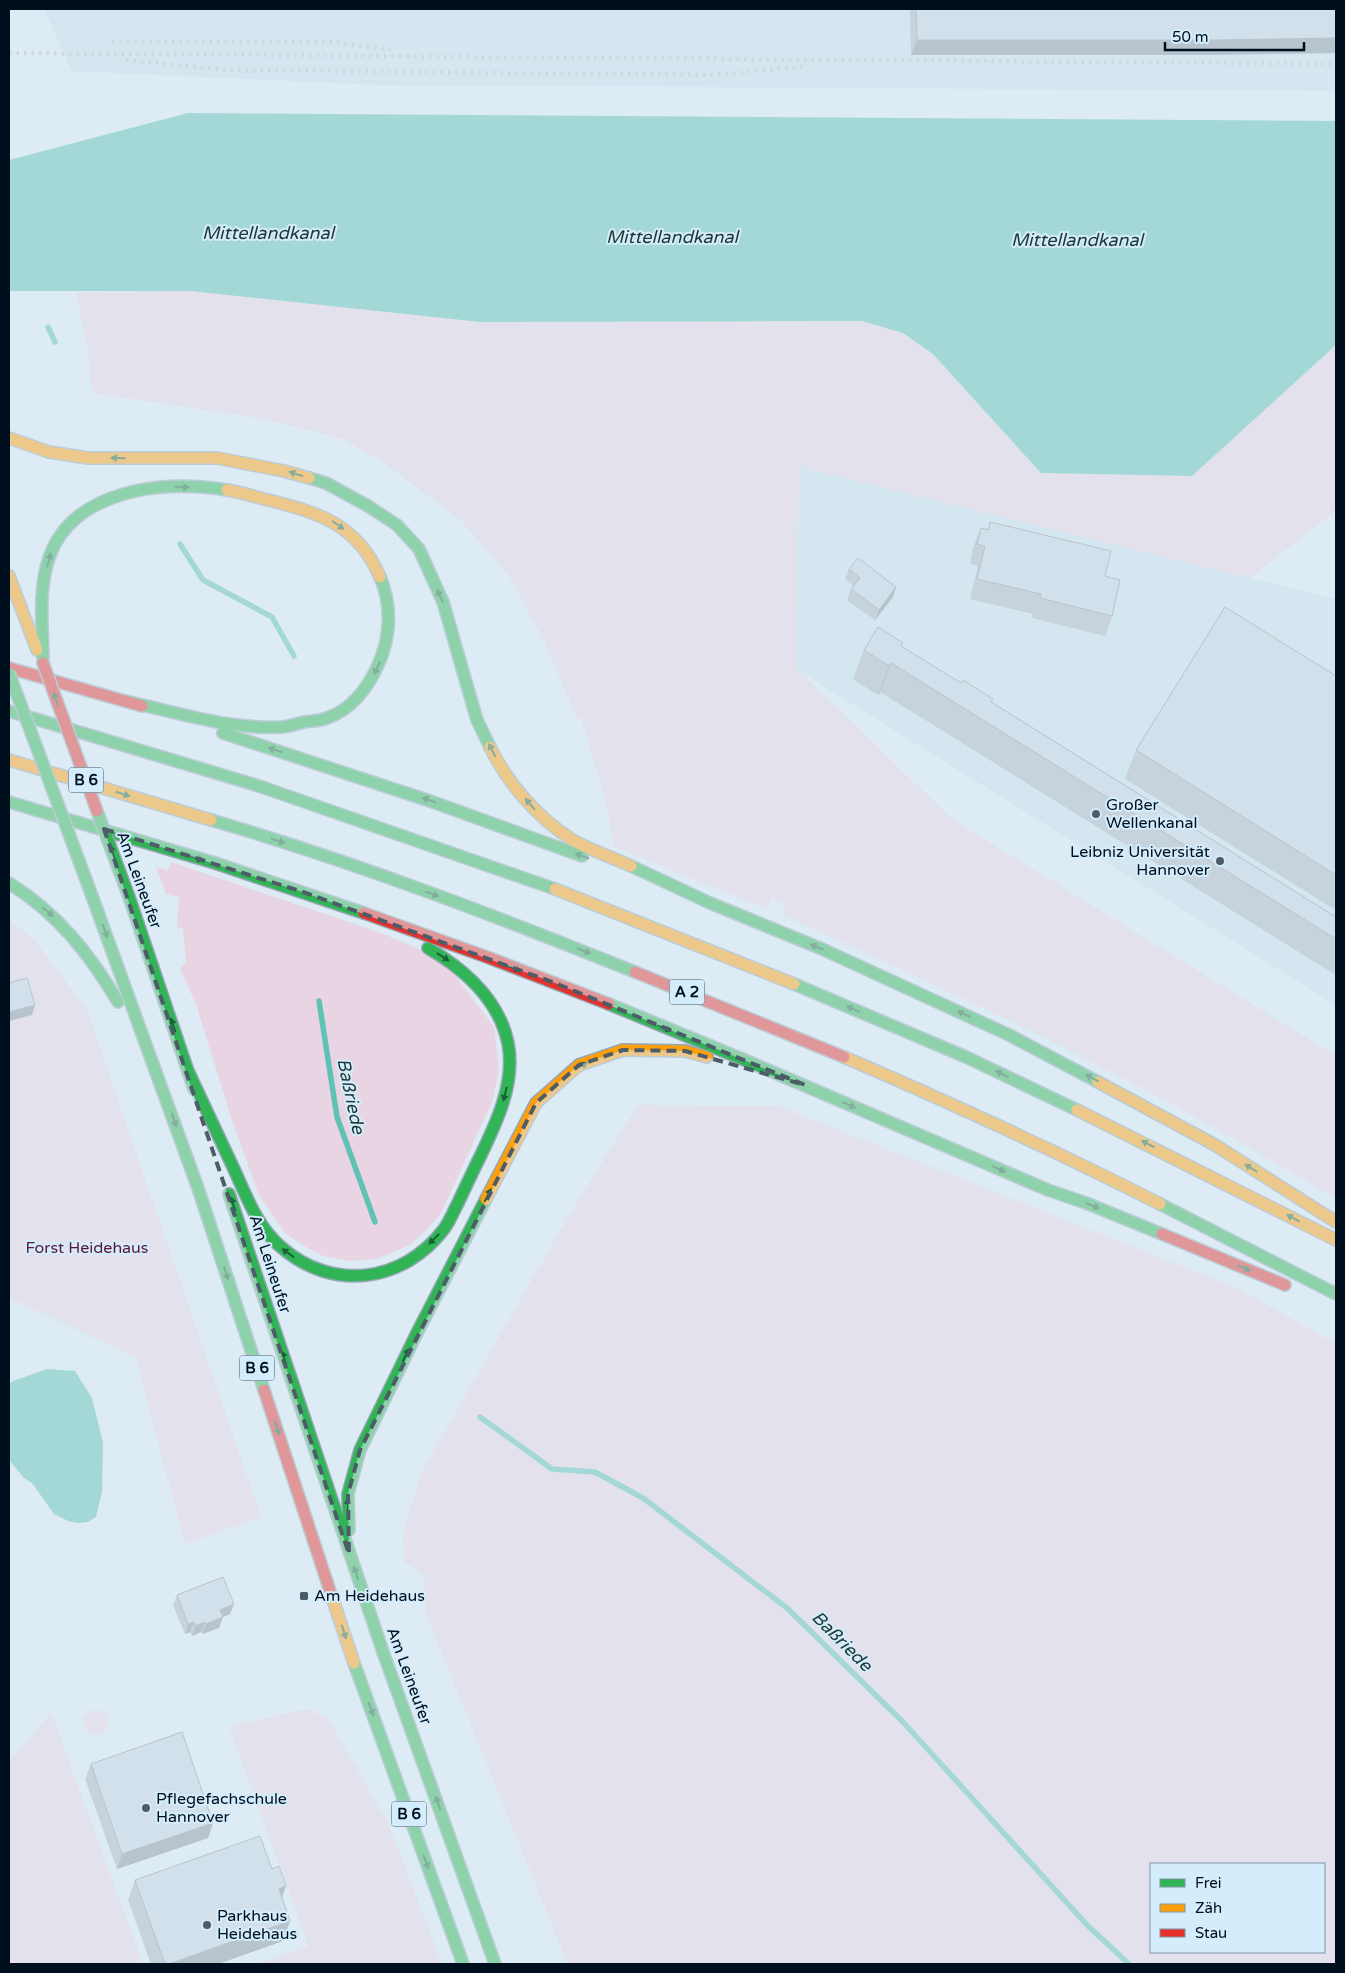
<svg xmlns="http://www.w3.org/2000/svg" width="1345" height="1973" font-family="'Varela Round',sans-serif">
<rect width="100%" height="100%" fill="#ddebf4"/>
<g fill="#c9dfec">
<path d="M44 9H1336V91L382 85 72 71Z"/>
<path d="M799 467 1336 599V1005L796 669Z"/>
</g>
<g fill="#e8d4e2" fill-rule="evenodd">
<path d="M190 291 480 322 862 321 903 333 933 354 1041 473 1192 476 1336 345V510L1250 578 799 467 796 668 953 820 1336 1056V1198C1284 1168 1232 1137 1179 1108 1050 1037 916 975 782 915L786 904 772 898 767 909 615 847 603 791 581 718H577L545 642 509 576 461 520 383 462 343 439 290 425 241 415 92 393 90 361 76 292Z"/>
<path d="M171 862 381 933 419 949 448 966 494 1027 499 1069 492 1102 441 1213 426 1231 408 1246 377 1259 349 1261 323 1256 304 1246 285 1233 258 1193 231 1117 197 1007 180 968 186 963 183 929 177 926 179 897 166 894 156 867 168 871Z"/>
<path d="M9 919 36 942 87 1010 261 1517 185 1544 136 1358 9 1297Z"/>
<path d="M638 1105 778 1106 1239 1289 1336 1344V1964H568L427 1616 423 1575 405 1562 403 1536 422 1471 570 1214ZM1324 1864V1952H1151V1864Z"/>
<path d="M308 1709 328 1719 388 1823 442 1964H257L309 1946 229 1726Z"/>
<circle cx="96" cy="1722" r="12"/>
<path d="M51 1713 143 1964H9V1762Z"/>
</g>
<g fill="#60c2b2">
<path d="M188 113 1336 121V345L1192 476 1041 473 933 354 903 333 862 321 480 322 190 291H9V160Z"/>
<path d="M47 1369 75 1371 92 1398 103 1442 102 1492 96 1517 88 1522 77 1523 68 1521 54 1514 32 1483 24 1478 9 1460V1384L13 1381Z"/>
</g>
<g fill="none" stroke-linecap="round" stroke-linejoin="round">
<g stroke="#60c2b2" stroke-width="5.5">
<path d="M48 327 55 342"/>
<path d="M180 544 203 580 272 617 294 656"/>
<path d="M319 1001 337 1117 375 1222"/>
<path d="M480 1417 552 1469 595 1472 643 1498 787 1608 903 1722 1088 1926 1129 1964"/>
</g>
<defs>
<g id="fast">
<path d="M309 478 326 483 368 506 397 525 419 549 443 602 477 720 490 747"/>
<path d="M43 663C43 630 38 593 48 561 70 489 165 479 227 490"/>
<path d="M125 701C176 712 230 730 282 727 290 726 297 724 304 722 312 721 320 721 327 718 351 710 368 688 378 665 391 637 392 605 380 577"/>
<path d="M9 711 259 786 555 889"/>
<path d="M223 733 430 801 582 856"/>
<path d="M9 802 215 863 364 913"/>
<path d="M211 820C355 862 496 916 635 972"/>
<path d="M631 866 710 903 822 949 1009 1035 1098 1082"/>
<path d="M9 883C57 913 90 954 118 1002"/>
<path d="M88 885 199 1191 264 1390"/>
<path d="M129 897 194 1089"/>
<path d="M794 984 966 1057 1077 1110"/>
<path d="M609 1004 740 1058 1048 1190 1086 1203 1162 1234"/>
<path d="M188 1071C203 1103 218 1135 233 1167 246 1195 257 1227 281 1247 332 1292 403 1283 444 1229 450 1221 453 1212 458 1203 465 1188 472 1173 479 1159 496 1124 516 1083 508 1043 499 1000 464 969 428 948"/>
<path d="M229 1194 383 1652"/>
<path d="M1160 1204 1336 1294"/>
<path d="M349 1530 348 1494 360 1450 416 1335 486 1199"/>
<path d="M383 1652 495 1964"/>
<path d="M354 1663 463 1964"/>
</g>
<g id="slow">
<path d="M9 438 49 452 88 458H217L284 471 309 478"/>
<path d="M227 490C240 492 252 496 264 499 317 512 357 523 380 577"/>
<path d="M9 576 37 650"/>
<path d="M490 747C508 784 537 817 571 839 589 850 612 857 631 866"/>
<path d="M9 760 211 820"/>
<path d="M555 889 794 984"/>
<path d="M844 1057C951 1103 1056 1151 1160 1204"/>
<path d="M1098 1082 1215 1145 1336 1222"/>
<path d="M1077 1110 1336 1240"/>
<path d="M486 1199 536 1103 579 1065 623 1050 685 1051 707 1057"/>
<path d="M331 1594 354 1663"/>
</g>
<g id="jam">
<path d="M9 668 142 706"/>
<path d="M364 913 487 957 609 1004"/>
<path d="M635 972 844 1057"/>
<path d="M1162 1234 1285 1285"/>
<path d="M264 1390 331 1594"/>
</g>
</defs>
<use href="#fast" stroke="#94a7b3" stroke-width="14"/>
<use href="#slow" stroke="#94a7b3" stroke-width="14"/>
<use href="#jam" stroke="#94a7b3" stroke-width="14"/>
<use href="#fast" stroke="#30b455" stroke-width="11"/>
<use href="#slow" stroke="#ff9f0a" stroke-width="11"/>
<use href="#jam" stroke="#e5322d" stroke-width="11"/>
<g stroke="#bdc1c4" stroke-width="4" stroke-dasharray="2.5 5" stroke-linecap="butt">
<path d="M112 41 335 42 391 50"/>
<path d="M9 53 1336 64"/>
<path d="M126 60 226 70 713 75 807 66"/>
</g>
<defs>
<g id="fast-bridge">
<path d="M9 673 88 885"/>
<path d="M97 811 129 897"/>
</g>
<path id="jam-bridge" d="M43 663 97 811"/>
</defs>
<use href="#fast-bridge" stroke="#94a7b3" stroke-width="14" stroke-linecap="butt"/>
<use href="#jam-bridge" stroke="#94a7b3" stroke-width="14" stroke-linecap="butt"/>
<use href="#fast-bridge" stroke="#30b455" stroke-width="11"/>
<use href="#jam-bridge" stroke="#e5322d" stroke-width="11"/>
</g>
<g fill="#aab5c1">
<path d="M910 9H1336L1211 55H911Z"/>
<path d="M990 522 1105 576 1112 616 1105 636 1032 618 1033 614 970 599 978 566 970 564 973 548 981 528 987 530Z"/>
<path d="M849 569 896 587 893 597 875 620 847 600 851 589 854 586 845 579Z"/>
<path d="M901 646 961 683 993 699 992 702 1336 917V975L880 692 878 695 853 679 864 650Z"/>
<path d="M1336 676V910L1125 779 1136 750Z"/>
<path d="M177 1595 234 1604 230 1614 223 1617 219 1628 202 1634 201 1632 192 1636 190 1632 185 1634 173 1605Z"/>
<path d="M91 1764 213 1823 208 1838 117 1869 85 1779Z"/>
<path d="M135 1880 282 1898 290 1921 283 1941 218 1964H151L128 1900Z"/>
</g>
<g fill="#8b949d">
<path d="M1336 38V53L1211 55H911L917 40Z"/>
<path d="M896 587 893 597 875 620 879 610Z"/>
<path d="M891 663 880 692 878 695 889 666Z"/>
<path d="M35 1005 32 1015 9 1021V1012Z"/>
<path d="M234 1604 230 1614 223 1617 219 1628 202 1634 206 1624 220 1610Z"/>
<path d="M194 1622 190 1632 185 1634 188 1624Z"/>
<path d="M205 1622 201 1632 192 1636 196 1626Z"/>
<path d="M213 1823 208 1838 117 1869 122 1854Z"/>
<path d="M286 1886 279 1906V1889Z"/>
<path d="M290 1921 283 1941 218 1964H169Z"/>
</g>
<g fill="#c6d3e0" stroke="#8b949d">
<path d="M916 9H1336V38L1216 40H917Z"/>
<path d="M990 522 1111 551 1105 576 1120 580 1112 616 1040 598 1041 594 977 579 985 546 977 544 981 528 989 530Z"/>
<path d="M858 558 896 587 879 610 851 589 860 578 849 569Z"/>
<path d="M1225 607 1336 676V875L1136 750Z"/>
<path d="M878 627 903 643 901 646 961 683 963 680 993 699 991 702 1336 917V939L891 663 889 666 864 650Z"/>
<path d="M27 978 35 1005 9 1012V983Z"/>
<path d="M223 1577 234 1604 220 1610 223 1617 206 1624 205 1622 196 1626 194 1622 188 1624 177 1595Z"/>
<path d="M182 1732 213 1823 122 1854 91 1764Z"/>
<path d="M260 1836 272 1869 279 1866 286 1886 279 1889 290 1921 169 1964H165L135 1880Z"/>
</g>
<defs><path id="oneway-solid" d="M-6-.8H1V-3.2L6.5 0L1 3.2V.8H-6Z" transform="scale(1.25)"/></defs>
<g fill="#186239">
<use href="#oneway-solid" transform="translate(118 458) rotate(-179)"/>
<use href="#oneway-solid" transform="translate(296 474) rotate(-163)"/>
<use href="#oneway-solid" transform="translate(182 487) rotate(2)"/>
<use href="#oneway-solid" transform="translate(338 525) rotate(35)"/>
<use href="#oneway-solid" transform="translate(49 560) rotate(-76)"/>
<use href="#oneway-solid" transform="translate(440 596) rotate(-114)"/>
<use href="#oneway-solid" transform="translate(377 668) rotate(116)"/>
<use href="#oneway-solid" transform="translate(56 699) rotate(-110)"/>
<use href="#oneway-solid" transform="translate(275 750) rotate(-162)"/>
<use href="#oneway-solid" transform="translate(492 750) rotate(-117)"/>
<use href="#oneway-solid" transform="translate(123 794) rotate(17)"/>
<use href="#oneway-solid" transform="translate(429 800) rotate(-161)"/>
<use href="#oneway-solid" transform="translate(530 804) rotate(-131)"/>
<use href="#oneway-solid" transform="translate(278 841) rotate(18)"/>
<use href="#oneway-solid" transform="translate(112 852) rotate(-110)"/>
<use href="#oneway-solid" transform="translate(582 856) rotate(-160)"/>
<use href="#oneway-solid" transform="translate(197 858) rotate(18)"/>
<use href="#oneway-solid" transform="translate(432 894) rotate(20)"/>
<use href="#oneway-solid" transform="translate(48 912) rotate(40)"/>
<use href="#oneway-solid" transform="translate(105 931) rotate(70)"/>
<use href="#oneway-solid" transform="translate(817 947) rotate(-157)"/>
<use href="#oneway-solid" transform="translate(584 951) rotate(22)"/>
<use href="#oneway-solid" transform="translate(443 957) rotate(33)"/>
<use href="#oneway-solid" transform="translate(514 968) rotate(20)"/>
<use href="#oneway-solid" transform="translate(853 1009) rotate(-157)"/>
<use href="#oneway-solid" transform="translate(964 1014) rotate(-155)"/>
<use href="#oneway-solid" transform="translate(173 1025) rotate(-109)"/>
<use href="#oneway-solid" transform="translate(665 1028) rotate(22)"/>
<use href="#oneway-solid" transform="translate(581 1066) rotate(-28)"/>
<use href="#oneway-solid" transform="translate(1002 1074) rotate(-155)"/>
<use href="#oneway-solid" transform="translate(1092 1078) rotate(-153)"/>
<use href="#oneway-solid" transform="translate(505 1094) rotate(104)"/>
<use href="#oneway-solid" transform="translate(849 1105) rotate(24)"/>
<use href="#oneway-solid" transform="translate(174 1120) rotate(71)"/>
<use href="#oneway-solid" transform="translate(1148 1144) rotate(-153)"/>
<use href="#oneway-solid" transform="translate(1251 1168) rotate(-148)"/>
<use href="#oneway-solid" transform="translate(999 1169) rotate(23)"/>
<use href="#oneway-solid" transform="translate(488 1195) rotate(-63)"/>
<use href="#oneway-solid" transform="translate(233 1204) rotate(-108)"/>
<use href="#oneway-solid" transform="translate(1093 1206) rotate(22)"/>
<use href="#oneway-solid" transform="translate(1293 1218) rotate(-152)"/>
<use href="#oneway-solid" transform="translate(434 1239) rotate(134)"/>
<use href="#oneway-solid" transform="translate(288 1253) rotate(-144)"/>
<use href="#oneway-solid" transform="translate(1244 1268) rotate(22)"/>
<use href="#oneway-solid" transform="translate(226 1273) rotate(72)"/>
<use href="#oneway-solid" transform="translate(406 1355) rotate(-64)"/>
<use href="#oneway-solid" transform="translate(284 1358) rotate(-108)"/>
<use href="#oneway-solid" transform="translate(277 1428) rotate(72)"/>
<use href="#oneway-solid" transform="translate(348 1505) rotate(-91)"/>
<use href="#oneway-solid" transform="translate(356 1573) rotate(-109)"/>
<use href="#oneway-solid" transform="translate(344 1632) rotate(72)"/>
<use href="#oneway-solid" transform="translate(371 1709) rotate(70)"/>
<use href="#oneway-solid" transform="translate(438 1803) rotate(-109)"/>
<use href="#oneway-solid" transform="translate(426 1862) rotate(70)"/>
</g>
<path d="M0 0H1345V1973H0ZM104 829 303 892 555 983 805 1085 685 1051 623 1050 579 1065 536 1103 360 1450 348 1494 349 1554Z" fill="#ddebf4" fill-opacity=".55" fill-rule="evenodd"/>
<path fill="none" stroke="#4d5c68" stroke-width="4" stroke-dasharray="10 6" stroke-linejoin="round" d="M104 829 303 892 555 983 805 1085 685 1051 623 1050 579 1065 536 1103 360 1450 348 1494 349 1554Z"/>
<g fill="#4d5c68" stroke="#d4edfd" stroke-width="2">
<circle cx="1096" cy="814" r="5"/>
<circle cx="1220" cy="861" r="5"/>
<rect x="299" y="1591" width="10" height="10" rx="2.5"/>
<circle cx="146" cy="1808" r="5"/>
<circle cx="207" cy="1925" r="5"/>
</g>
<g text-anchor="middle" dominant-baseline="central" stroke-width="4" stroke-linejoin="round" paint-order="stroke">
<g fill="#d4edfd" stroke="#405260" stroke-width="1">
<rect x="68.5" y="767.5" width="35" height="25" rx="4"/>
<rect x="669.5" y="979.5" width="35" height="25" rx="4"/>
<rect x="239.5" y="1355.5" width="35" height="25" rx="4"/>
<rect x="391.5" y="1801.5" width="35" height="25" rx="4"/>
</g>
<g font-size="15" font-weight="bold" fill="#000f1d">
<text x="86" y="780">B 6</text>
<text x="687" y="992">A 2</text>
<text x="257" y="1368">B 6</text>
<text x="409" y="1814">B 6</text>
</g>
<g font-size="16" fill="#000f1d" stroke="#d4edfd" text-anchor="start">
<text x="1106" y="805">Großer<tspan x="1106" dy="18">Wellenkanal</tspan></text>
<text x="1210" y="852" text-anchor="end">Leibniz Universität<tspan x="1210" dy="18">Hannover</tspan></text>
<text x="314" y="1596">Am Heidehaus</text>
<text x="156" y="1799">Pflegefachschule<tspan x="156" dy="18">Hannover</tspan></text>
<text x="217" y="1916">Parkhaus<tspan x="217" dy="18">Heidehaus</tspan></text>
</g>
<g font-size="16" fill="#000f1d" stroke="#d4edfd">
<text transform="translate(139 880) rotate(70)">Am Leineufer</text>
<text transform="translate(270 1264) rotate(72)">Am Leineufer</text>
<text transform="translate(409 1676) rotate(70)">Am Leineufer</text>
</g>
<g font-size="16" fill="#5b1537" stroke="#d4edfd">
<text x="87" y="1248">Forst Heidehaus</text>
</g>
<g font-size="18" font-style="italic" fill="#1e3932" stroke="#d4edfd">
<text x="268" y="233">Mittellandkanal</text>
<text x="672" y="237">Mittellandkanal</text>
<text x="1077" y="240">Mittellandkanal</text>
<text transform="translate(351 1096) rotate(78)">Baßriede</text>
<text transform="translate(842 1641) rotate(45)">Baßriede</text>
</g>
</g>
<rect width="1345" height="1973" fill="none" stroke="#000f1d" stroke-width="20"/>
<rect x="1150" y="1863" width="175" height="90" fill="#d4edfd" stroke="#7f94a3"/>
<rect x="1160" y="1879" width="25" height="8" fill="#30b455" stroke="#7f94a3"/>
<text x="1195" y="1888" font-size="15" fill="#000f1d">Frei</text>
<rect x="1160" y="1904" width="25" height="8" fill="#ff9f0a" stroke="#7f94a3"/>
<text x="1195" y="1913" font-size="15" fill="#000f1d">Zäh</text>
<rect x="1160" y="1929" width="25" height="8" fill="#e5322d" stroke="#7f94a3"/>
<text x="1195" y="1938" font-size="15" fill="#000f1d">Stau</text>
<path d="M1165 42v8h139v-8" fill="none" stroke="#000f1d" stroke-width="2.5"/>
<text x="1172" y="42" font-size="15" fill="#000f1d" stroke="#d4edfd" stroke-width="4" paint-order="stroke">50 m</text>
</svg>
